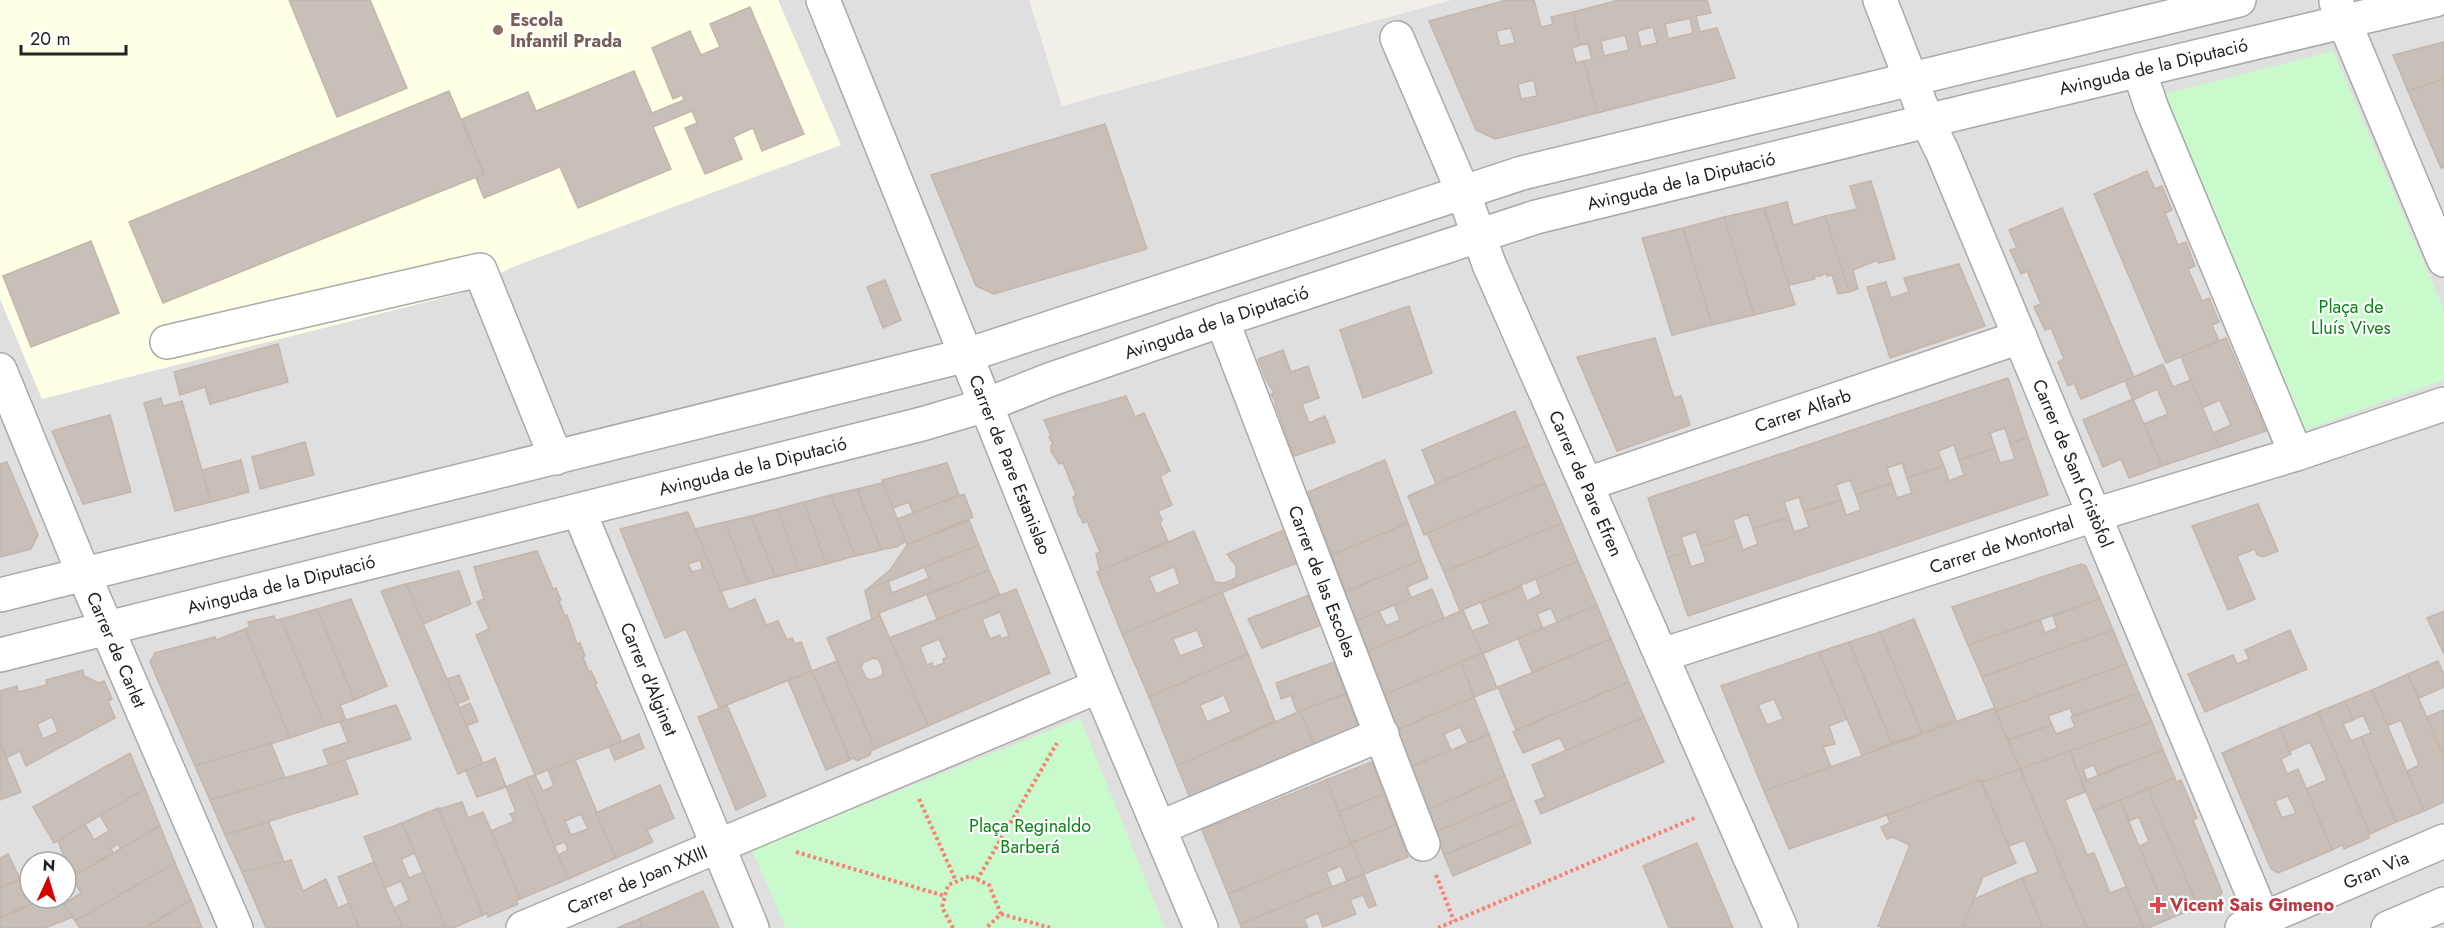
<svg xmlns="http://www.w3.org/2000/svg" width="2444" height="928" font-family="Jost,sans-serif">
<rect width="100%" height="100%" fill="#f2efe9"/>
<path fill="#e0dfdf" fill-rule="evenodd" d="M0 0H1029L1062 106 1452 0H2444V928H0ZM30 862H66V898H30Z"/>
<path fill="#ffffe5" d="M0 0H778L841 145 515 266 462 293 42 399 0 299Z"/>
<g fill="#c8facc">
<path d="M2333 51 2444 310V380L2302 431 2164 94Z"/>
<path d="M1080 718 1165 928H786L752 850Z"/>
</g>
<g fill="#c7bfb8" stroke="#c4b6ab" stroke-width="1.5" fill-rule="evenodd">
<path d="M289 0H370L407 88 337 117Z"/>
<path d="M1507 0H1534L1541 27 1553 24 1551 17 1573 12 1580 45 1572 48 1576 63 1584 61 1597 113 1495 139 1476 130 1429 21ZM1511 28 1515 43 1500 46 1496 31ZM1534 80 1537 96 1521 99 1518 84Z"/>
<path d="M1619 0H1707L1711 13 1696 16 1700 32 1717 28 1735 78 1597 113 1584 61 1592 59 1588 44 1580 45 1573 12ZM1690 18 1693 33 1668 39 1665 24ZM1653 27 1657 43 1641 47 1637 31ZM1625 35 1629 50 1604 56 1601 41Z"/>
<path d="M750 7 804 134 762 151 753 128 733 137 742 159 705 174 685 128 697 123 692 111 653 127 671 169 578 208 560 167 484 198 476 178 484 174 462 119 528 92 536 111 634 71 652 113 684 100 682 95 673 99 652 48 690 31 701 55 720 47 710 24Z"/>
<path d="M2444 42V79L2408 91 2393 55Z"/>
<path d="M2444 79V167L2441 168 2408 91Z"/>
<path d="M449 91 484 174 163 303 129 222Z"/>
<path d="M1105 124 1147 249 994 294 976 286 931 175Z"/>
<path d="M2147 171 2155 189 2162 186 2172 210 2165 213 2178 245 2186 242 2195 266 2188 269 2202 301 2209 298 2219 322 2212 325 2219 341 2166 363 2094 194Z"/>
<path d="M1871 181 1895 259 1878 263V260L1853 270 1858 289 1849 292 1825 216 1857 209 1850 186Z"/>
<path d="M1787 202 1793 225 1825 216 1849 292 1838 294 1832 275 1827 276V273L1821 276H1814L1815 279 1789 285 1764 208Z"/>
<path d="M1764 208 1795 305 1754 315 1724 217Z"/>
<path d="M2062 208 2134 377 2081 399 2074 383 2068 386 2058 362 2064 359 2051 328 2045 330 2034 307 2041 304 2027 271 2021 274 2010 250 2017 248 2009 230Z"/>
<path d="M1724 217 1754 315 1712 325 1683 228Z"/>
<path d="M1683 228 1712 325 1672 335 1642 238Z"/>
<path d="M91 241 119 313 31 347 3 276Z"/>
<path d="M1959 264 1985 326 1890 358 1867 287 1886 282 1891 298 1909 292 1904 278Z"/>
<path d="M885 280 901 320 883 328 867 287Z"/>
<path d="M1409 306 1432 373 1363 398 1340 330Z"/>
<path d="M1655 338 1674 398 1681 396 1690 425 1617 451 1577 357Z"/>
<path d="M2226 338 2266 431 2219 447 2213 433 2231 425 2220 400 2202 408 2181 357Z"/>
<path d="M278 344 288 382 210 404 205 387 180 395 174 372Z"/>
<path d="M1283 350 1291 372 1308 366 1319 398 1302 404 1309 423 1325 416 1335 442 1294 456 1275 404 1276 403 1271 394 1274 393 1266 380 1258 359Z"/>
<path d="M2163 364 2173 387 2191 380 2219 447 2162 466 2144 424 2168 414 2157 389 2133 400 2125 381Z"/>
<path d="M2008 378 2028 437 2010 444 2005 428 1990 433 1995 448 1959 460 1954 445 1938 451 1944 466 1907 478 1902 463 1887 468 1892 483 1856 495 1850 480 1836 485 1841 500 1804 512 1799 497 1784 502 1789 517 1753 529 1748 514 1733 520 1738 535 1701 547 1696 532 1681 537 1686 552 1668 558 1648 498Z"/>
<path d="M1126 396 1135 417 1144 413 1170 471 1160 476 1172 505 1158 511 1162 520 1160 523 1168 541 1100 571 1096 554 1100 552 1087 521 1083 523 1080 515 1079 516 1073 497 1076 495 1063 463 1059 464 1051 451V445L1053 444 1049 437 1051 436 1044 420Z"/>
<path d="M161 398 163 406 182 401 211 502 175 511 144 403Z"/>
<path d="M2133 399 2162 466 2129 478 2121 459 2103 467 2083 420Z"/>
<path d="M1515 411 1529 445 1436 484 1422 450Z"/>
<path d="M110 415 131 492 83 504 52 431Z"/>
<path d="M2028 437 2048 495 1688 616 1668 558 1686 552 1691 567 1706 562 1701 547 1738 535 1743 550 1758 544 1753 529 1789 517 1794 532 1809 527 1804 512 1841 500 1846 515 1861 510 1856 495 1892 483 1897 498 1912 493 1907 478 1944 466 1949 481 1964 475 1959 460 1995 448 2000 463 2015 459 2010 444Z"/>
<path d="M305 442 314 475 260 489 252 457Z"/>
<path d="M1529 445 1545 483 1424 535 1408 496Z"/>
<path d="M241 460 249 492 211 502 202 470Z"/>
<path d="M1385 460 1408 523 1332 555 1308 492Z"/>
<path d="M7 462 38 535 31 549 0 557V464Z"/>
<path d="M947 463 959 495 913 513 909 502 893 508 882 480Z"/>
<path d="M883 483 906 541 896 547 881 550 857 489Z"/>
<path d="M1545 483 1562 523 1444 572 1427 533Z"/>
<path d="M857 489 881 550 855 556 831 495Z"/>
<path d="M964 494 973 517 907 545 897 519Z"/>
<path d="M831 495 855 556 826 564 804 502Z"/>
<path d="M804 502 826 564 799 571 778 509Z"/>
<path d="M2258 504 2278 551 2263 557 2257 555 2255 549 2237 556 2255 599 2228 610 2192 526Z"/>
<path d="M778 509 799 571 775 577 751 516Z"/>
<path d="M688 512 729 610 755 599 766 625 778 621 787 640 792 638 795 644 801 642 812 671 719 708 686 629 665 638 620 529ZM700 560 703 569 692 572 688 564Z"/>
<path d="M751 516 775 577 749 584 725 522Z"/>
<path d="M969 520 979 545 865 591 890 570 907 545Z"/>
<path d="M725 522 749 584 721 591 695 529Z"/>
<path d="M1408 523 1421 560 1345 592 1332 555Z"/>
<path d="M1562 523 1578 561 1460 611 1444 572Z"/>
<path d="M1284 530 1297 563 1235 587 1232 580 1236 577V566L1227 554Z"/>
<path d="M1194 531 1215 582 1224 583 1232 580 1235 587 1122 634 1097 572ZM1174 567 1180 584 1156 594 1149 577Z"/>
<path d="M979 545 989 570 879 613 880 616 872 619 865 591 888 581 892 593 929 578 924 567Z"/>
<path d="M537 551 553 589 556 588 561 600 559 601 565 616 567 615 577 644 580 643 585 656 583 657 589 672 591 671 597 683 595 684 621 739 620 742 609 747 535 775 476 635 489 629 477 602 484 599 474 567Z"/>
<path d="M1421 560 1428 578 1407 587 1411 598 1356 621 1345 592Z"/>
<path d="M1578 561 1597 605 1557 622 1551 608 1537 614 1543 628 1482 654 1472 631 1490 624 1481 603 1521 586 1527 601 1541 594 1536 579Z"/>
<path d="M2081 564 2086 566 2100 599 1968 645 1952 607Z"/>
<path d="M989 570 1000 595 937 619 927 595Z"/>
<path d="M459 571 471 604 423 624 406 584Z"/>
<path d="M406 584 483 763 458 774 381 591Z"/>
<path d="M1016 589 1050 673 928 726 889 638ZM1000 612 1009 636 1001 639 1000 635 990 639 982 619ZM939 639 947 657 943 659 944 663 933 667 932 663 927 665 920 647Z"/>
<path d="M1432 589 1444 618 1368 651 1356 621 1379 611 1386 626 1400 620 1394 605Z"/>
<path d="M1222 592 1248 654 1149 697 1122 634ZM1197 630 1204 647 1180 656 1173 639Z"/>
<path d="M1309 595 1310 598 1313 596 1323 622 1320 624 1321 625 1262 648 1248 619Z"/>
<path d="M351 599 387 686 354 700 317 609Z"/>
<path d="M2100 599 2113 630 1982 677 1968 645 2040 620 2045 633 2057 628 2053 616Z"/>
<path d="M1597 605 1611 639 1532 672 1518 639Z"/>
<path d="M317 609 354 700 340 705 346 720 325 726 281 619Z"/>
<path d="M1463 610 1482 654 1384 695 1368 651Z"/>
<path d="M2444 611V654L2427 618Z"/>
<path d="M274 616 276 620 281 619 325 726 290 738 245 629 250 627 248 622Z"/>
<path d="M880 616 928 726 875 749 827 638ZM874 658 879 660 883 670 882 676 871 680 866 678 861 667 864 662Z"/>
<path d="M1914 619 1956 720 1922 733 1880 632Z"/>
<path d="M245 629 290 738 195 766 150 662 155 653 215 637 216 640Z"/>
<path d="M2113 630 2127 664 1996 711 1982 677Z"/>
<path d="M2290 630 2307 669 2205 712 2188 674 2233 655 2237 664 2249 659 2245 650Z"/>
<path d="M1880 632 1922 733 1892 744 1849 642Z"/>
<path d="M1611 639 1629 682 1516 730 1498 687Z"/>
<path d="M1849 642 1892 744 1862 755 1819 652Z"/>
<path d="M1819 652 1847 719 1829 726 1835 744 1823 747 1831 767 1764 791 1721 686ZM1774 699 1783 719 1767 725 1758 705Z"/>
<path d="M1483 653 1497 688 1474 697 1461 662Z"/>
<path d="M1248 654 1275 721 1177 766 1149 697ZM1224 695 1231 712 1207 722 1200 705Z"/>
<path d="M837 661 875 749 871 751 870 755 857 761 853 758 850 760 812 671Z"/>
<path d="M2438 661 2444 675V687L2419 698 2408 674Z"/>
<path d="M1334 662 1346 694 1297 712 1291 695 1281 699 1276 683Z"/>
<path d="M1461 662 1474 697 1397 730 1384 695Z"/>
<path d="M2127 664 2139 693 2073 716 2070 708 2048 716 2052 725 2008 740 1996 711Z"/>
<path d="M83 670 84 676 99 683 104 681 112 699 108 701 115 718 26 766 20 751 6 758 0 743V691L17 686 18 692 47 685 46 680ZM52 717 58 732 43 739 37 724Z"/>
<path d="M812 671 850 760 826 770 788 680Z"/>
<path d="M2408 674 2444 757V802L2424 811 2407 771 2419 765 2401 720 2387 726 2372 690Z"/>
<path d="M459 675 469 699 457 704 447 679Z"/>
<path d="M1629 682 1644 717 1566 751 1560 738 1523 753 1513 732Z"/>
<path d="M2372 690 2424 811 2396 822 2361 737 2371 733 2363 715 2353 720 2345 701Z"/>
<path d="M2139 693 2152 722 2020 769 2008 740 2052 725 2056 734 2075 727 2071 717Z"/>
<path d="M1346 694 1359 729 1315 747 1300 711Z"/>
<path d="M1474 697 1489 734 1468 743 1460 727 1444 734 1451 750 1411 767 1410 763 1406 765 1397 730Z"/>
<path d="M2345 701 2353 720 2343 724 2351 741 2361 737 2396 822 2370 834 2318 712Z"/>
<path d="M470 703 478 721 467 726 459 708Z"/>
<path d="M396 705 411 739 329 765 323 750 348 742 340 722Z"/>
<path d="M727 705 766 796 736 810 698 717Z"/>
<path d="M1994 708 2020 769 1982 782 1980 780 1887 815 1789 849 1764 791Z"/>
<path d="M2444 710V757L2427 717Z"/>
<path d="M1300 711 1315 747 1190 798 1177 766Z"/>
<path d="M2318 712 2370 834 2368 835 2369 838 2344 849 2342 845 2332 850 2306 789 2327 780 2310 742 2290 751 2280 728Z"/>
<path d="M1644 717 1664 762 1541 814 1535 801 1545 797 1532 765Z"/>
<path d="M2152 722 2163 750 2098 775 2094 765 2083 769 2087 780 2082 782 2070 751Z"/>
<path d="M2280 728 2291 754 2281 759 2287 774 2298 769 2332 850 2278 873 2271 869 2222 753ZM2288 796 2296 813 2282 818 2275 801Z"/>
<path d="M639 734 644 748 615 760 609 747Z"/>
<path d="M1489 734 1505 776 1427 810 1411 767Z"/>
<path d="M0 743 21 792 0 800Z"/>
<path d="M271 743 285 778 210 800 195 766Z"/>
<path d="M2163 750 2175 778 2094 811 2082 782Z"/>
<path d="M2070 751 2085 792 2065 800 2087 855 2094 853 2110 893 2126 887 2144 928H2087L2020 769Z"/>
<path d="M130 753 145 789 54 843 33 807Z"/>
<path d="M495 758 506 787 477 797 466 771Z"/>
<path d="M345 760 358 794 225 835 210 800Z"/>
<path d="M575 760 616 858 568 879 558 855 568 850 565 842 554 846 526 778 535 775 543 791 554 786 548 770ZM581 814 588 829 571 835 565 821Z"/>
<path d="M1372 762 1384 794 1339 812 1326 780Z"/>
<path d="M2020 769 2059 863 2087 928H2043L2022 878 2038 872 2025 840 2009 846 1982 782Z"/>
<path d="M1505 776 1514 799 1436 832 1427 810Z"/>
<path d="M526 778 568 879 520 899 491 831 514 821 510 814 516 812 506 787Z"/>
<path d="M2175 778 2176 782 2181 780 2197 818 2193 820 2222 892 2219 898 2198 907 2148 789Z"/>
<path d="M1326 780 1352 844 1228 894 1202 830Z"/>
<path d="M1980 780 2016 863 1983 877 1962 928H1884L1878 926 1910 845 1892 837 1887 839 1881 827 1890 823 1887 815Z"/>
<path d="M660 785 674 818 647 830 653 842 616 858 596 813Z"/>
<path d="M145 789 160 826 121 849 118 844 111 848 113 853 72 877 58 841 85 824 94 840 109 831 100 815Z"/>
<path d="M2148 789 2198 907 2169 919 2139 846 2149 842 2139 817 2129 821 2120 800Z"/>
<path d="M1384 794 1396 825 1351 843 1339 812Z"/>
<path d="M1514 799 1523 822 1444 855 1436 832Z"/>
<path d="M2120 800 2169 919 2148 928H2144L2094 811Z"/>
<path d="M462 802 468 818 483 812 520 899 516 901 518 904 488 917 487 913 483 915 439 809Z"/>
<path d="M438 808 483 915 453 928H446L402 823Z"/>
<path d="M269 822 284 862 242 872 225 835Z"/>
<path d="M1523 822 1531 843 1453 876 1444 855Z"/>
<path d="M402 823 415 853 401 859 409 878 423 872 446 928H403L394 908 409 900 401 881 385 888 374 862 364 837Z"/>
<path d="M1396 825 1408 857 1364 874 1351 843Z"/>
<path d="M160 826 175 863 75 921 64 904 81 893 72 877Z"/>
<path d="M1697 843 1733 928H1669L1643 866Z"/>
<path d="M1352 844 1364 874 1347 881 1341 866 1326 872 1332 887 1240 924 1228 894Z"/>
<path d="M8 854 20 879 0 888V858Z"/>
<path d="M291 860 303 891 326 879 338 908 349 903 359 928H266L242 872Z"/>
<path d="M374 862 385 888 403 928H359L357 923 338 877Z"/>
<path d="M175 863 191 900 145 928H80L75 921Z"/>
<path d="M1364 874 1376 905 1369 908 1363 895 1350 900 1356 914 1323 927 1318 913 1304 919 1308 928H1241L1240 924Z"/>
<path d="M2022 878 2043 928H1962L1974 899Z"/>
<path d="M19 880 30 904 0 918V888Z"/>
<path d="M703 891 719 928H643L639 919Z"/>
<path d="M46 898H59L73 917 45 928H0V918Z"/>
<path d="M191 900 202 928H145L150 925Z"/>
<path d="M639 919 643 928H617Z"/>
</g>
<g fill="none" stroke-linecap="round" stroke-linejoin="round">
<defs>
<g id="minor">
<path id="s1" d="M823 0 1099 686 1201 928"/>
<path id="s2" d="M1880 0 1927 121 1942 151 2267 928"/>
<path d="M2336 2 2444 260"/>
<path id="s3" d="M1397 38 1463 192 1489 264 1781 928"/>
<path d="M2139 70 2151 106 2296 454"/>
<path id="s4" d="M1222 320 1423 844"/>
<path d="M167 342 480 270 556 458"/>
<path id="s5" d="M0 370 84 575 236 928"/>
<path id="s6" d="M1587 484 2020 337"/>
<path id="s7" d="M579 511 752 928"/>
<path d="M0 595 967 355 1522 173 2239 0"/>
<path id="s8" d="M0 655 922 424 986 405 1049 380 1222 320 1536 217 1976 109 2435 0"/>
<path id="s9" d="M1662 655 2094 515 2296 454 2444 404"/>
<path d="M1159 828 1382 734"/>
<path id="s10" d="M523 928 1099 686"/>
<path id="s11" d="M2242 928 2444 841"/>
<path d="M2388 928 2444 904"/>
</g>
</defs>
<use href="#minor" stroke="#a9a9a9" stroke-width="36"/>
<g stroke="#fa8072" stroke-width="4" stroke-dasharray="3 3" stroke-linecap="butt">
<path d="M919 799 956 881"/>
<path d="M796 852 945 896"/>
<path d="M1436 875 1454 921"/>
<path d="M977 880 1057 743"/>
<path d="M1001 914 1051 928"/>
<path d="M953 928 942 907 948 885 970 876 989 885 1001 914 986 928"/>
<path d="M1438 928 1697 817"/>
</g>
<use href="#minor" stroke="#fff" stroke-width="33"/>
</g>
<circle fill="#8d6e63" stroke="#fff" stroke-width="2" cx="498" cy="30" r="6"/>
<path fill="#e0444e" stroke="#fff" stroke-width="2" d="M2155 896h6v6h6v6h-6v6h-6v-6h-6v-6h6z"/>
<g text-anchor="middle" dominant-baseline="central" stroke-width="4.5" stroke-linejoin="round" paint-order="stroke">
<g font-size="18" font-weight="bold" fill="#785e54" stroke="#fff" text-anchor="start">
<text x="510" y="20">Escola<tspan x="510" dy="21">Infantil Prada</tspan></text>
</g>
<g font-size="18" fill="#222" stroke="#fff">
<text stroke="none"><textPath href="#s8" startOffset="2234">Avinguda de la Diputació</textPath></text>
<text stroke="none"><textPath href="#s8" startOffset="1748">Avinguda de la Diputació</textPath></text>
<text stroke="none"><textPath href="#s8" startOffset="1262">Avinguda de la Diputació</textPath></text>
<text stroke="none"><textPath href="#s6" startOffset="228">Carrer Alfarb</textPath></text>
<text stroke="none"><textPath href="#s2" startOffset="502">Carrer de Sant Cristòfol</textPath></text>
<text stroke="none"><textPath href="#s1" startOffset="501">Carrer de Pare Estanislao</textPath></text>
<text stroke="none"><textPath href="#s8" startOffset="776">Avinguda de la Diputació</textPath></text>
<text stroke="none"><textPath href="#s3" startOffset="484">Carrer de Pare Efren</textPath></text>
<text stroke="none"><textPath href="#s9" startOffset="357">Carrer de Montortal</textPath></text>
<text stroke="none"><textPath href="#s4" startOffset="280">Carrer de las Escoles</textPath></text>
<text stroke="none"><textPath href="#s8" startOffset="290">Avinguda de la Diputació</textPath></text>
<text stroke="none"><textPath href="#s5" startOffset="303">Carrer de Carlet</textPath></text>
<text stroke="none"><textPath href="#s7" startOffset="182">Carrer d'Alginet</textPath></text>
<text stroke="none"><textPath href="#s11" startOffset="146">Gran Via</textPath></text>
<text stroke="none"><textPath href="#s10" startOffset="124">Carrer de Joan XXIII</textPath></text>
</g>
<g font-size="18" fill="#0c8416" stroke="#fff">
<text x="2351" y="307">Plaça de<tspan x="2351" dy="21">Lluís Vives</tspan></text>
<text x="1030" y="826">Plaça Reginaldo<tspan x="1030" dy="21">Barberá</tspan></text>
</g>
<g font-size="18" font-weight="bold" fill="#be3a42" stroke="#fff" text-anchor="start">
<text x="2170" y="905">Vicent Sais Gimeno</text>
</g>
</g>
<g transform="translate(48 880) rotate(4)"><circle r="28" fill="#ffffff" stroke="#a7a7a7" stroke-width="1.5"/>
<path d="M0-4.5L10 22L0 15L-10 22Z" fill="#d40000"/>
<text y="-9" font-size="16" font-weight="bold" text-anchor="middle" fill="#222222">N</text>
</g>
<path d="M21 45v9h105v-9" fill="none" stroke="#222222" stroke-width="3"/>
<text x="30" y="45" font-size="18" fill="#222222" stroke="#ffffff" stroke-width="4.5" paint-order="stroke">20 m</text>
</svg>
